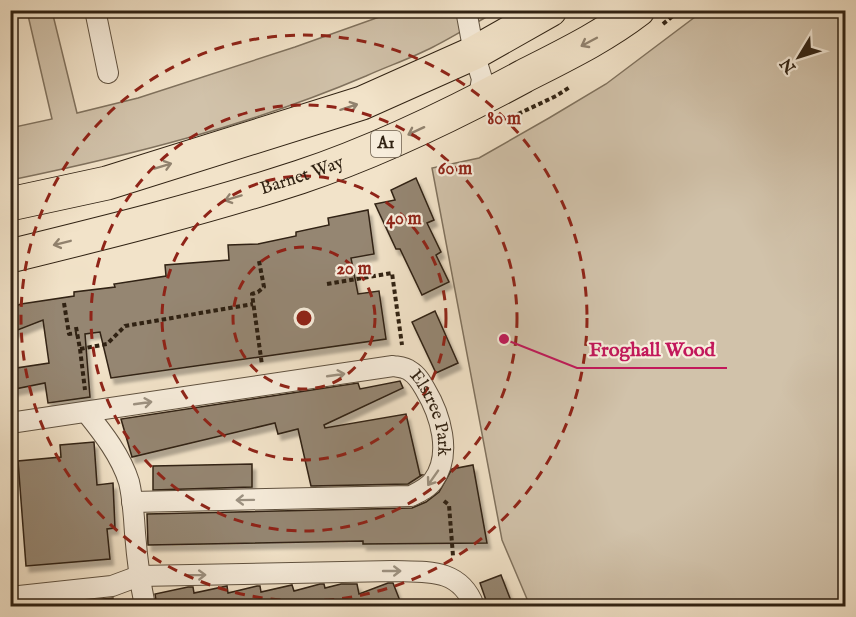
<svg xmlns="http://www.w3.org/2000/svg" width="856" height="617" font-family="'IM FELL English',serif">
<defs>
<filter id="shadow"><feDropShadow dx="3.5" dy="6" stdDeviation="1.5" flood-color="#0004"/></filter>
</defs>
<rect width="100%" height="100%" fill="#f2e3c9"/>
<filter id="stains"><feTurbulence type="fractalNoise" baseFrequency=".00333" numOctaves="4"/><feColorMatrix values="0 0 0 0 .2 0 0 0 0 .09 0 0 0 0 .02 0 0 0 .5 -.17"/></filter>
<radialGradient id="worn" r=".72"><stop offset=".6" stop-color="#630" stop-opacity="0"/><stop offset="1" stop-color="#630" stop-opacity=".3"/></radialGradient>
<g fill="#d1c2aa" stroke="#80725e" stroke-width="1.5">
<path d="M27 11H52L77 113 138 98 295 47 396 11H497C475 23 455 36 433 47 412 58 388 66 366 76 251 125 132 155 11 180L10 128 52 119Z"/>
<path d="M703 11H845V606H530L502 540 432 168 479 158 549 118 606 84Z"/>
</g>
<g fill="#958672" stroke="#302213" stroke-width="1.5" filter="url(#shadow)">
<path d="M416 178 434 220 427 223 441 252 436 255 449 282 422 295 400 249H396L375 204 395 200 391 190Z"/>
<path d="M368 210 374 254 351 258 358 294 379 291 386 339 111 378 100 332 85 334 90 397 48 403 45 383 10 390V369L49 363 43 320 10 333V308L21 304 74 296V292L115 287 114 284 166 276 165 265 229 260 228 245 258 244 296 236V232L329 225 328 218Z"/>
<path d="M435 311 458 363 436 373 412 322Z"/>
<path d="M400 381 403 388 324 425 325 428 406 414 420 475H422L408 484 311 486 298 429 278 434 275 423 132 457 121 419 358 383 360 389Z"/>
<path d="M94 442 97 485 113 483 115 528 107 529 110 559 26 566 18 461 61 457 60 445Z"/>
<path d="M252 464V487L153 490V466Z"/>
<path d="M473 465 487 543 363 544V541L148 545 147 514 412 508 426 502 439 492 452 469Z"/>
<path d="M501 575 513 606H488L480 583Z"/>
<path d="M388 583H393L402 606H157L155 594 188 587H193L194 593 227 586 228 593 257 586H260L261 592 292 585 294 591 320 584H324L325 588 341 584H357L359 594Z"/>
<path d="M113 598 114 606H73L72 602Z"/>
</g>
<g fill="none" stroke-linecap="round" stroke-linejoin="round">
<defs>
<g id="minor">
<path d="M95 10 108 73"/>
<path d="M466 10 474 53 482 79 478 101"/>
<path d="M86 412C103 433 121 456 129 482 133 499 134 516 135 533 137 558 140 582 145 606"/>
<path id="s1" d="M10 423 393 366C399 367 405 367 410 371 417 375 421 382 425 389 440 414 453 454 433 481 428 488 419 492 411 496L132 502"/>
<path d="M10 597 112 586 139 576 393 571C427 572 460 568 474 606"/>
</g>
<g id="trunk">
<path d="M10 204 107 183 362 103 474 53 550 10"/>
<path id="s2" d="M10 256C108 232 205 208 300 177 378 151 452 115 524 76 563 56 603 37 638 10"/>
</g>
</defs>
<use href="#minor" stroke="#605240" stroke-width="22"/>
<use href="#trunk" stroke="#302213" stroke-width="35"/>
<g stroke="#302213" stroke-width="4" stroke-dasharray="4.5 3" stroke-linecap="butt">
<path d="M663 24 680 10"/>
<path d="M518 114 556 96 570 87"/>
<path d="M259 261 264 287 258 292 252 294 262 365"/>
<path d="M327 284 392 273 402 345"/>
<path d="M64 303 69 334 77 333"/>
<path d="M76 327 80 349 107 344 125 326 253 304"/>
<path d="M80 349 85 390"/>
<path d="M444 501 449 505 453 556"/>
</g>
<use href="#minor" stroke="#f7eddc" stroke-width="20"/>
<use href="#trunk" stroke="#f2e3c9" stroke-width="33"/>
</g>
<defs><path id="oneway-shaft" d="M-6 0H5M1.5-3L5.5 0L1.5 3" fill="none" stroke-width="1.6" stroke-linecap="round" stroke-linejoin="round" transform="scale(1.5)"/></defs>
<g stroke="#91826e">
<use href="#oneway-shaft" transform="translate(589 42) rotate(152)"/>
<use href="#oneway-shaft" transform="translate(349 107) rotate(-18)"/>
<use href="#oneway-shaft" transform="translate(416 131) rotate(155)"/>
<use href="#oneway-shaft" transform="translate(163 166) rotate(-17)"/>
<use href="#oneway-shaft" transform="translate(233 198) rotate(163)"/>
<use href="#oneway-shaft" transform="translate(62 243) rotate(166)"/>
</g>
<g stroke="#9d9282">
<use href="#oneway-shaft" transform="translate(336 375) rotate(-8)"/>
<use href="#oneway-shaft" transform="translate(143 403) rotate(-8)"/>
<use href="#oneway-shaft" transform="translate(433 478) rotate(125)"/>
<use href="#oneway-shaft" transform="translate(245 500) rotate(179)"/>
<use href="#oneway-shaft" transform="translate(392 571)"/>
<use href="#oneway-shaft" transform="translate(197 575) rotate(-1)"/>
</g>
<g fill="none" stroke="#8f2418" stroke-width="3" stroke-dasharray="10 8">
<circle cx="304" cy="318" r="71"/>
<circle cx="304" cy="318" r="142"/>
<circle cx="304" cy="318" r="213"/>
<circle cx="304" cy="318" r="283"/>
</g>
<g text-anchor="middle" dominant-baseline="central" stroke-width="4.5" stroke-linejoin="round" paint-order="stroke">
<rect fill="#f7eddc" stroke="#6c5f4f" stroke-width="1.5" x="371" y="131" width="30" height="26" rx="4.5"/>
<g font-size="16" font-weight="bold" fill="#302213">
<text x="386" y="144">A1</text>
</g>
<g font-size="18" fill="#302213" stroke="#f7eddc">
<text stroke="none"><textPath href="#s2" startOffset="303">Barnet Way</textPath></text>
<text stroke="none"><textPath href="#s1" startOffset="454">Elstree Park</textPath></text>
</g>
</g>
<circle cx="304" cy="318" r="9" fill="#8f2418" stroke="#f7eddc" stroke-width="3"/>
<g font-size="18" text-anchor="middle" font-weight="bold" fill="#8f2418" stroke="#f7eddc" stroke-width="4.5" stroke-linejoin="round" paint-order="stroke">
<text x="504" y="124">80 m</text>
<text x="455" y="174">60 m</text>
<text x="404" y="224">40 m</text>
<text x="354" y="274">20 m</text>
</g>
<path fill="none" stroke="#c2185b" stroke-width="2" d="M504 339L577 368H727"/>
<circle fill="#c2185b" stroke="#f7eddc" stroke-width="2" cx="504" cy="339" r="6"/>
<g font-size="20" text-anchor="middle" font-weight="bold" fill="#c2185b" stroke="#f7eddc" stroke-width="4.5" stroke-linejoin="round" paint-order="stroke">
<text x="652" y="356">Froghall Wood</text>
</g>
<rect width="856" height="617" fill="none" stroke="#f2e3c9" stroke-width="36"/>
<rect x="12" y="12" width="832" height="593" fill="none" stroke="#302213" stroke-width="3"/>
<rect x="18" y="18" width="820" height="581" fill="none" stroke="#302213" stroke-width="1.5"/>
<g transform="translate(799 57) rotate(232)" stroke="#f7eddc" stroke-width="4.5" paint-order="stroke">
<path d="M0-4.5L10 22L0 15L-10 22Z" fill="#302213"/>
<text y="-9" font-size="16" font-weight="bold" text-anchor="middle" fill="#302213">N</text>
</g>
<rect width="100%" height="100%" filter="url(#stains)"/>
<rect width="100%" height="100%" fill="url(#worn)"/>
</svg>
